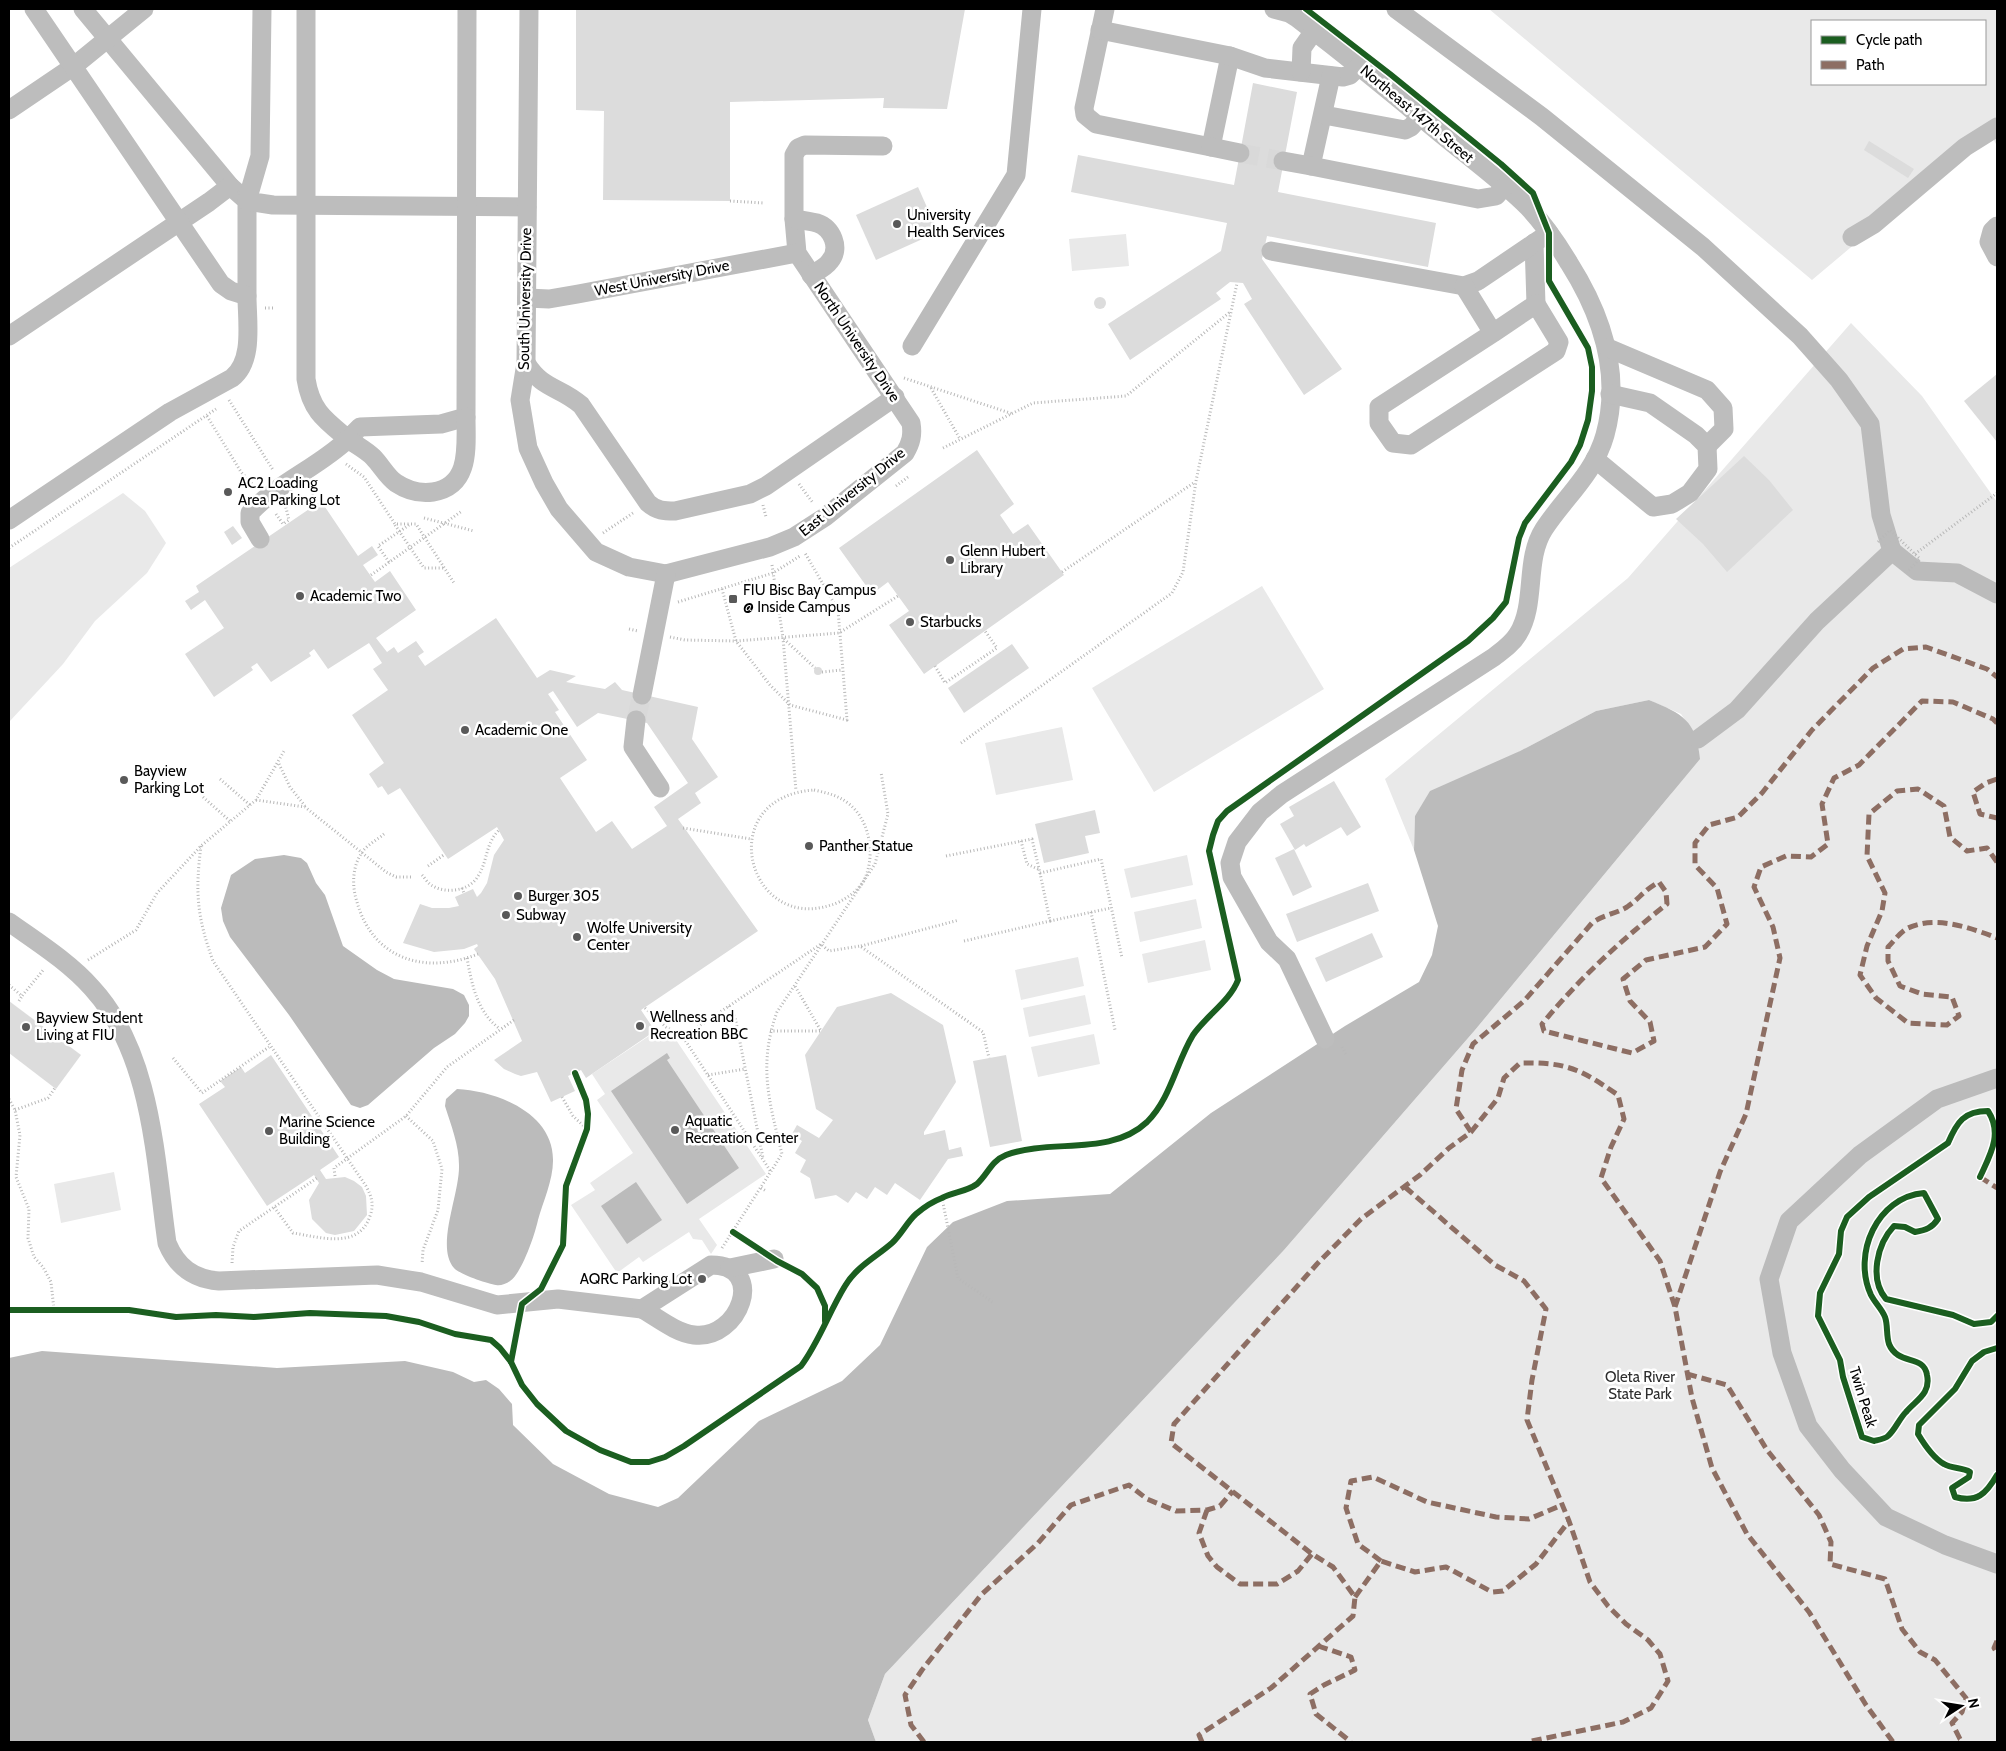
<svg xmlns="http://www.w3.org/2000/svg" width="2006" height="1751" font-family="Cabin,sans-serif">
<rect width="100%" height="100%" fill="#fff"/>
<g fill="#e9e9e9" fill-rule="evenodd">
<path d="M1489 9H1997V146L1989 131 1812 280ZM1812 21H1985V84H1812Z"/>
<path d="M1126 234 1129 266 1072 271 1069 239Z"/>
<path d="M1851 323 1922 396 1997 502V1742H876L868 1720 885 1674 1284 1250 1475 1030 1671 794 1698 739 1681 714 1649 700 1596 711 1520 751 1415 816 1414 850 1385 779 1628 578Z"/>
<path d="M123 493 145 511 166 543 147 573 95 621 63 664 9 722V568Z"/>
<path d="M1262 586 1324 689 1154 792 1092 688Z"/>
<path d="M1062 727 1073 780 996 795 985 743Z"/>
<path d="M1187 855 1193 885 1131 898 1124 869Z"/>
<path d="M1196 899 1202 928 1140 942 1134 912Z"/>
<path d="M1205 940 1211 970 1148 983 1142 954Z"/>
<path d="M1078 957 1084 986 1021 1000 1015 970Z"/>
<path d="M1085 995 1091 1024 1029 1037 1023 1008Z"/>
<path d="M658 1030 662 1035 670 1031 766 1174 699 1219 717 1245 711 1254 702 1240 693 1239 689 1232 643 1262 639 1257 617 1273 571 1205 595 1190 590 1183 633 1153 597 1100 605 1094 592 1074Z"/>
<path d="M1094 1034 1100 1064 1038 1077 1031 1047Z"/>
<path d="M114 1172 121 1210 61 1223 54 1184Z"/>
</g>
<g fill="#bbb">
<path d="M1649 700C1683 714 1696 720 1700 759L1475 1030 1284 1250 885 1674 868 1720 876 1742H9V1358L42 1351 277 1368 405 1361 453 1372 474 1382 486 1380 499 1389 512 1404 513 1425 553 1464 609 1494 658 1507 678 1498 759 1421 842 1381 880 1345 927 1247 953 1222 1007 1201 1110 1194 1211 1113 1345 1026 1419 982 1432 955 1438 926 1414 850 1415 816 1430 791 1520 751 1596 711Z"/>
<path d="M284 855 301 858 307 863 316 883 325 895 343 946 377 970 394 979 453 989 464 995 469 1005V1016L465 1023 455 1034 434 1048 368 1105 360 1108 351 1105 289 1015 230 937 223 921 221 908 231 875 255 859Z"/>
<path d="M667 1053 670 1058 667 1060 739 1168 687 1204 611 1091Z"/>
<path d="M457 1089C497 1091 554 1113 553 1161 553 1180 543 1202 538 1220 535 1234 522 1273 510 1281 506 1284 500 1286 496 1285 488 1284 459 1274 454 1268 435 1246 460 1194 459 1165 459 1145 451 1125 445 1106L446 1099Z"/>
<path d="M636 1182 662 1220 627 1244 601 1206Z"/>
</g>
<g fill="none" stroke-linecap="round" stroke-linejoin="round">
<g stroke="#bbb" stroke-width="19">
<path d="M1396 9 1542 117 1703 247 1800 336 1839 380 1870 424 1881 515 1892 551"/>
<path d="M912 346 1016 175 1032 9"/>
<path d="M1698 739 1737 710 1817 621 1892 551 1917 571 1957 573 1997 594"/>
<path d="M1997 1078 1937 1099 1860 1155 1789 1221 1769 1279 1782 1353 1808 1426 1842 1470 1886 1517 1945 1545 1997 1564"/>
</g>
</g>
<g fill="#dcdcdc" fill-rule="evenodd">
<path d="M576 9H965L947 109 883 108 884 98 730 102V201L603 200 604 111 576 110Z"/>
<path d="M1253 83 1297 92 1278 192 1436 223 1428 267 1267 236 1262 259 1342 369 1304 395 1244 304 1252 299 1243 283 1230 282 1216 293 1221 299 1130 360 1108 324 1221 251 1227 223 1071 192 1078 155 1234 185Z"/>
<path d="M1869 141 1914 169 1908 178 1864 150Z"/>
<path d="M918 187 938 232 876 260 856 215Z"/>
<circle cx="1100" cy="303" r="6"/>
<path d="M1997 374V442L1964 401Z"/>
<path d="M977 450 1014 504 1000 515 1013 534 1028 524 1064 575 924 674 889 625 909 611 888 582 872 594 839 548Z"/>
<path d="M1744 456 1769 480 1793 510 1727 572 1703 544 1676 519Z"/>
<path d="M321 501 358 556 372 546 378 555 363 565 375 582 390 571 416 610 376 638 387 652 394 647 398 653 416 641 424 652 418 656 425 666 496 618 537 678 550 670 576 676 566 682 605 689 615 682 622 690 698 707 692 739 718 777 695 793 701 803 678 819 758 931 641 1010 655 1031 586 1078 581 1070 568 1076 575 1091 551 1102 537 1072 521 1076 515 1074 504 1069 494 1060 522 1041 495 979 474 949 478 946 477 944 464 949 434 952 403 943 420 904 432 908H449L459 906 455 897 473 889 477 897 481 893 487 883 494 855 504 840 497 827 448 859 400 788 388 795 382 786 378 788 369 774 384 763 352 715 388 690 373 669 382 663 369 643 328 669 314 649 309 653 311 656 271 682 257 663 251 667 253 670 214 697 185 654 224 628 205 600 191 610 185 601 199 592 196 586ZM553 691 577 727 598 713 647 723 688 783 654 807 667 826 632 849 612 821 596 832 560 778 587 760 555 712 559 710 548 694Z"/>
<path d="M233 526 242 538 232 545 224 532Z"/>
<path d="M1012 644 1029 668 964 713 948 688Z"/>
<circle cx="818" cy="671" r="4"/>
<path d="M1334 781 1361 827 1347 836 1341 827 1306 847 1304 844 1295 850 1280 824 1294 816 1289 807Z"/>
<path d="M1095 810 1100 833 1085 836 1089 853 1044 863 1035 824Z"/>
<path d="M1294 849 1312 887 1293 896 1275 858Z"/>
<path d="M1368 883 1379 911 1297 942 1286 914Z"/>
<path d="M1372 933 1383 957 1326 982 1315 958Z"/>
<path d="M891 993 943 1025 956 1082 924 1132V1135L945 1130 949 1150 961 1147 963 1156 948 1159 920 1200 895 1183 887 1195 875 1187 867 1199 856 1192 848 1203 836 1195 815 1199 810 1178 800 1172 806 1160 795 1153 802 1141 792 1134 797 1125 819 1138 833 1120 816 1109 805 1055 837 1007Z"/>
<path d="M9 1001 81 1055 56 1089 9 1053Z"/>
<path d="M271 1055 339 1157 320 1170 326 1179 345 1177 354 1181 362 1187 366 1196 367 1215 354 1231 335 1235 326 1233 312 1219 309 1200 319 1183 314 1175 267 1206 199 1104 225 1087 220 1081 241 1067 245 1073Z"/>
<path d="M1006 1055 1022 1141 990 1147 973 1061Z"/>
</g>
<g fill="none" stroke-linecap="round" stroke-linejoin="round">
<g stroke="#d9d9d9" stroke-width="19" stroke-dasharray="19 9" stroke-linecap="butt">
<path d="M1240 153 1283 161"/>
<path d="M636 720 642 695"/>
</g>
<g stroke="#b8b8b8" stroke-width="3" stroke-dasharray="1 2.5" stroke-linecap="butt">
<path d="M730 201 764 203"/>
<path d="M265 308H274"/>
<path d="M904 378 1013 414"/>
<path d="M931 388 960 439"/>
<path d="M229 400 273 470"/>
<path d="M207 416 241 472 253 485"/>
<path d="M943 448 1033 403 1126 396 1230 312"/>
<path d="M346 464 364 477 395 524H416L454 583"/>
<path d="M799 484 813 503"/>
<path d="M896 486 908 477"/>
<path d="M309 488 318 503"/>
<path d="M763 505 766 517"/>
<path d="M276 514 283 524 289 520 285 504"/>
<path d="M424 518 474 531"/>
<path d="M395 525 424 568H444"/>
<path d="M603 533 633 513"/>
<path d="M1878 542 1890 530 1920 559 1907 572"/>
<path d="M9 548 216 409"/>
<path d="M1915 554 1997 493"/>
<path d="M389 562 378 546 409 525"/>
<path d="M772 565 783 638 796 791"/>
<path d="M1062 572 1195 482"/>
<path d="M371 575 462 511"/>
<path d="M722 589 736 641 770 685 790 705 847 720 838 610 805 553"/>
<path d="M678 602 773 573 800 556"/>
<path d="M629 629 638 631"/>
<path d="M670 637 685 640 736 641 839 633 898 596"/>
<path d="M784 639 815 668"/>
<path d="M935 666 945 683 997 648 985 631"/>
<path d="M822 672 842 670"/>
<path d="M961 743 1172 593 1183 572 1196 481 1237 283"/>
<path d="M279 764 290 787 305 806"/>
<path d="M220 779 250 805"/>
<path d="M814 790C827 793 838 795 849 804 870 820 876 857 864 880 859 891 842 902 831 905 747 933 712 797 814 790Z"/>
<path d="M203 797 230 821"/>
<path d="M256 800 305 807 386 872 396 877H412"/>
<path d="M683 828 751 839"/>
<path d="M384 834C377 840 365 846 361 854 352 868 352 887 357 902 373 960 426 975 478 954"/>
<path d="M1021 841 1027 864 1040 870"/>
<path d="M201 846C195 892 197 917 213 961L366 1186C372 1197 374 1205 370 1216 359 1250 319 1237 293 1233L274 1207"/>
<path d="M946 856 1032 839 1040 873 1101 859 1122 958"/>
<path d="M428 866 445 854"/>
<path d="M422 875C425 878 428 884 433 886 446 894 470 891 478 876 488 861 485 844 499 830"/>
<path d="M462 888 464 893"/>
<path d="M1091 912 1115 1030"/>
<path d="M1050 921 1111 908"/>
<path d="M964 941 1050 921 1040 873"/>
<path d="M861 946 959 920"/>
<path d="M467 958C472 985 477 1012 500 1029"/>
<path d="M88 960 136 930 157 893 201 846 256 800 284 751"/>
<path d="M9 985 22 996 44 969"/>
<path d="M19 1001 22 996"/>
<path d="M729 1006 735 1017 763 1158"/>
<path d="M645 1008 666 1027 683 1037 771 1172"/>
<path d="M770 1031H821L795 986"/>
<path d="M683 1037 821 944 829 951 860 946 983 1032 989 1058"/>
<path d="M1342 1047 1346 1055"/>
<path d="M173 1058 202 1093 269 1047"/>
<path d="M708 1075 745 1069"/>
<path d="M562 1097 573 1116 587 1129"/>
<path d="M9 1099 15 1110 20 1135 16 1177 29 1209 28 1238 34 1257 43 1267 51 1282 54 1310"/>
<path d="M15 1110 48 1098 55 1088"/>
<path d="M406 1116 433 1141 442 1169 438 1210 423 1250 422 1264"/>
<path d="M335 1176 334 1168 406 1116 447 1067 514 1020"/>
<path d="M761 1188 766 1191"/>
<path d="M942 1198 958 1278 994 1303"/>
<path d="M722 1248 782 1154C769 1101 758 1065 777 1012L875 864 888 814 881 772"/>
<path d="M232 1263 233 1247 239 1231 317 1178"/>
</g>
<g stroke="#bdbdbd" stroke-width="19">
<path d="M83 9 230 186 247 201V296"/>
<path d="M262 9 260 156 247 201 273 205 527 207"/>
<path d="M306 9V379C311 411 325 420 348 439L360 427 441 424 466 417 467 9"/>
<path d="M529 9 526 363 520 400 528 448 544 483 559 509 596 552 629 567 666 574 770 547 794 537 825 517 905 453C911 443 913 435 911 423L797 253 794 219V155L798 148 805 145 883 146"/>
<path d="M1105 9 1084 108 1085 115 1096 124 1211 147 1230 56"/>
<path d="M1274 9 1289 13 1297 18C1344 54 1390 91 1435 129 1466 155 1500 179 1528 207 1544 224 1557 243 1569 263 1602 315 1622 373 1605 435 1594 474 1565 497 1544 529 1524 560 1537 603 1518 634 1512 644 1503 650 1494 657L1282 794 1260 812 1237 842 1230 863 1232 877 1269 942 1287 959 1325 1039"/>
<path d="M1100 30 1230 56 1265 68 1343 77 1350 75 1359 66"/>
<path d="M1301 72 1302 48 1314 31"/>
<path d="M1331 76 1311 166 1478 199 1496 196 1504 187"/>
<path d="M9 110 74 66 144 9"/>
<path d="M1324 115 1405 130 1411 127 1420 117"/>
<path d="M1211 147 1240 153"/>
<path d="M1283 161 1311 166"/>
<path d="M794 219C801 220 809 221 817 223 832 228 841 248 830 261 826 267 818 271 811 275"/>
<path d="M1997 226 1992 231 1989 242 1997 257"/>
<path d="M1852 237 1874 224 1965 147 1997 127"/>
<path d="M1534 243 1536 304"/>
<path d="M1271 251 1464 286 1478 281 1549 233"/>
<path d="M1464 286 1493 333 1379 407V423L1393 443 1411 445 1556 351 1559 342 1536 304 1493 333"/>
<path d="M527 298 549 299 578 294 797 253"/>
<path d="M9 336 209 202 230 186"/>
<path d="M1608 348 1707 390 1723 408 1724 429 1707 446"/>
<path d="M526 363C543 390 559 386 581 405L648 503C657 511 664 511 675 511L750 494 766 486 895 397"/>
<path d="M1595 459 1653 507 1672 504 1690 493 1708 469 1707 446 1696 435 1650 403 1610 394"/>
<path d="M9 520 170 412 232 378C254 361 247 322 247 296L231 291 221 284 34 9"/>
<path d="M260 539 250 522V513C277 483 319 467 348 439 356 445 366 450 373 457 381 465 387 477 396 483 408 491 419 494 433 492 471 486 466 447 466 417"/>
<path d="M642 695 666 574"/>
<path d="M636 720 633 747 660 788"/>
<path d="M9 922C37 942 69 962 92 988 152 1053 155 1159 167 1243 177 1267 193 1279 219 1281L377 1275 421 1282 497 1305 558 1299 642 1309"/>
<path d="M711 1265C768 1265 739 1341 694 1335 676 1333 658 1318 642 1309Z"/>
<path d="M730 1268 774 1259"/>
</g>
<g stroke="#8d6e63" stroke-width="5" stroke-dasharray="10 5" stroke-linecap="butt">
<path d="M1997 779 1986 783 1973 792 1980 814 1997 818"/>
<path d="M1997 862 1987 848 1967 851 1950 837 1944 806 1918 789 1897 791 1869 814 1867 856 1885 893 1882 911 1867 946 1860 975 1876 998 1908 1023 1947 1025 1959 1016 1952 997 1922 994 1900 986 1888 961V947C1894 941 1901 931 1908 928 1936 915 1971 928 1997 938"/>
<path d="M1471 1132 1456 1109 1462 1070 1473 1044 1524 1001 1592 923C1603 915 1615 914 1627 907 1639 899 1644 890 1659 882L1666 892 1667 904C1621 940 1579 979 1542 1024L1544 1031 1632 1053 1654 1041 1650 1022 1630 1001 1623 979 1646 960 1705 947 1727 924 1717 888 1695 865V843L1709 825 1738 817 1762 793 1812 730 1873 668 1903 649 1926 647 1987 669 1997 677"/>
<path d="M1980 1177 1997 1188"/>
<path d="M1405 1187 1495 1265 1524 1281 1546 1309 1532 1380 1527 1420 1569 1521 1590 1582 1608 1606 1626 1624 1648 1640 1660 1654 1668 1681 1651 1708 1623 1722 1527 1742"/>
<path d="M1675 1307 1720 1172 1746 1114 1780 958 1773 927 1754 887 1761 867 1786 856 1811 857 1828 844 1822 804 1834 778 1859 765 1922 701 1953 702 1993 719 1997 723"/>
<path d="M1687 1374 1727 1385 1767 1450 1819 1515 1831 1542 1830 1564 1885 1579 1902 1629 1920 1652 1935 1660 1966 1698 1962 1712 1952 1723 1960 1739 1964 1742"/>
<path d="M1207 1510 1199 1533 1208 1556 1217 1567 1240 1584H1277L1298 1571 1312 1554"/>
<path d="M1381 1561 1358 1544 1346 1508 1351 1481 1373 1477 1427 1502 1496 1517 1529 1519 1562 1505"/>
<path d="M1355 1597 1381 1561 1415 1572 1446 1567 1492 1592 1503 1591 1536 1564 1569 1521"/>
<path d="M1997 1641 1994 1648 1997 1653"/>
<path d="M1318 1646 1351 1657 1355 1670 1324 1685 1310 1694 1316 1714 1351 1742"/>
<path d="M924 1742 911 1725 905 1695 922 1670 981 1595 1038 1543 1071 1505 1129 1485 1147 1499 1176 1511 1207 1510 1220 1506 1233 1491"/>
<path d="M1202 1742 1199 1735 1271 1688 1353 1616 1355 1597 1333 1567 1312 1554 1171 1443 1174 1424 1317 1264 1361 1219 1420 1175 1449 1148 1471 1132 1498 1098 1504 1078 1520 1063C1567 1062 1580 1069 1618 1095L1624 1119 1611 1147 1601 1178 1660 1261 1675 1307 1692 1398 1712 1468 1747 1534 1809 1612 1866 1705 1893 1742"/>
</g>
<defs>
<g id="cycleway">
<path d="M1980 1177C1990 1155 2003 1134 1988 1111 1964 1111 1957 1122 1948 1143L1869 1197 1847 1217 1841 1231 1839 1254 1820 1293 1818 1316 1840 1360 1843 1377 1862 1437 1874 1441C1878 1440 1885 1439 1888 1436 1895 1430 1899 1419 1906 1412 1916 1400 1931 1394 1927 1375 1924 1354 1898 1366 1889 1344 1886 1335 1888 1325 1885 1317 1882 1309 1875 1303 1871 1295 1852 1254 1877 1197 1924 1193L1938 1219C1932 1228 1926 1230 1915 1232L1905 1227 1894 1226C1877 1244 1869 1279 1886 1299L1953 1315 1974 1324 1991 1322 1997 1316"/>
<path d="M733 1232 777 1261 802 1274 817 1288 825 1306V1321"/>
<path d="M9 1310H129L176 1317 216 1315 254 1317 310 1313 386 1316 419 1322 455 1334 491 1340 500 1348 511 1362 522 1385 537 1404 566 1431 600 1450 631 1462H649L665 1457 684 1446 801 1366C819 1342 829 1312 845 1286 856 1267 876 1257 892 1243 901 1235 907 1222 916 1214 923 1208 934 1201 942 1198 953 1192 966 1192 977 1184 988 1174 991 1161 1006 1155 1051 1138 1110 1157 1147 1122 1171 1098 1176 1063 1193 1035 1206 1016 1230 1001 1238 980L1209 851 1213 835 1218 821 1227 811 1468 641 1493 618 1506 602 1519 538 1525 523 1571 462 1580 445 1588 420 1592 391V367L1588 348 1549 281V233L1533 193 1501 164 1390 74 1306 9"/>
<path d="M1997 1348 1984 1352 1972 1361 1955 1389 1919 1425 1918 1434C1924 1444 1933 1458 1944 1464 1952 1469 1962 1467 1970 1472L1969 1477 1952 1488 1955 1497C1977 1503 1986 1494 1997 1475"/>
<path d="M511 1362 522 1304 541 1289 563 1245 566 1186 587 1129 588 1114 586 1100 575 1073"/>
</g>
</defs>
<use href="#cycleway" stroke="#fff" stroke-width="9"/>
<use href="#cycleway" stroke="#1b5e20" stroke-width="6"/>
</g>
<g fill="#595959" stroke="#fff" stroke-width="2">
<circle cx="897" cy="224" r="5"/>
<circle cx="228" cy="492" r="5"/>
<circle cx="950" cy="560" r="5"/>
<circle cx="300" cy="596" r="5"/>
<rect x="728" y="594" width="10" height="10" rx="2.5"/>
<circle cx="910" cy="622" r="5"/>
<circle cx="465" cy="730" r="5"/>
<circle cx="124" cy="780" r="5"/>
<circle cx="809" cy="846" r="5"/>
<circle cx="518" cy="896" r="5"/>
<circle cx="506" cy="915" r="5"/>
<circle cx="577" cy="937" r="5"/>
<circle cx="640" cy="1026" r="5"/>
<circle cx="26" cy="1027" r="5"/>
<circle cx="675" cy="1130" r="5"/>
<circle cx="269" cy="1131" r="5"/>
<circle cx="702" cy="1279" r="5"/>
</g>
<g text-anchor="middle" dominant-baseline="central" stroke-width="5" stroke-linejoin="round" paint-order="stroke">
<g font-size="15" fill="#000" stroke="#fff">
<text transform="translate(1417 114) rotate(40)">Northeast 147th Street</text>
<text transform="translate(662 278) rotate(-11)">West University Drive</text>
<text transform="translate(525 299) rotate(-89)">South University Drive</text>
<text transform="translate(857 342) rotate(56)">North University Drive</text>
<text transform="translate(852 492) rotate(-39)">East University Drive</text>
<text transform="translate(1863 1397) rotate(73)">Twin Peak</text>
</g>
<g font-size="15" fill="#000" stroke="#fff" text-anchor="start">
<text x="907" y="215">University<tspan x="907" dy="17">Health Services</tspan></text>
<text x="238" y="483">AC2 Loading<tspan x="238" dy="17">Area Parking Lot</tspan></text>
<text x="960" y="551">Glenn Hubert<tspan x="960" dy="17">Library</tspan></text>
<text x="743" y="590">FIU Bisc Bay Campus<tspan x="743" dy="17">@ Inside Campus</tspan></text>
<text x="310" y="596">Academic Two</text>
<text x="920" y="622">Starbucks</text>
<text x="475" y="730">Academic One</text>
<text x="134" y="771">Bayview<tspan x="134" dy="17">Parking Lot</tspan></text>
<text x="819" y="846">Panther Statue</text>
<text x="528" y="896">Burger 305</text>
<text x="516" y="915">Subway</text>
<text x="587" y="928">Wolfe University<tspan x="587" dy="17">Center</tspan></text>
<text x="650" y="1017">Wellness and<tspan x="650" dy="17">Recreation BBC</tspan></text>
<text x="36" y="1018">Bayview Student<tspan x="36" dy="17">Living at FIU</tspan></text>
<text x="685" y="1121">Aquatic<tspan x="685" dy="17">Recreation Center</tspan></text>
<text x="279" y="1122">Marine Science<tspan x="279" dy="17">Building</tspan></text>
<text x="692" y="1279" text-anchor="end">AQRC Parking Lot</text>
</g>
<g font-size="15" fill="#2e2e2e" stroke="#fff">
<text x="1640" y="1377">Oleta River<tspan x="1640" dy="17">State Park</tspan></text>
</g>
</g>
<rect width="2006" height="1751" fill="none" stroke="#000000" stroke-width="20"/>
<rect x="1811" y="20" width="175" height="65" fill="#ffffff" stroke="#999999"/>
<rect x="1821" y="36" width="25" height="8" fill="#1b5e20" stroke="#999999"/>
<text x="1856" y="45" font-size="15" fill="#000000">Cycle path</text>
<rect x="1821" y="61" width="25" height="8" fill="#8d6e63" stroke="#999999"/>
<text x="1856" y="70" font-size="15" fill="#000000">Path</text>
<g transform="translate(1961 1706) rotate(78)" stroke="#ffffff" stroke-width="4" paint-order="stroke">
<path d="M0-4L9 19L0 12L-9 19Z" fill="#000000"/>
<text y="-8" font-size="14" font-weight="bold" text-anchor="middle" fill="#000000">N</text>
</g>
</svg>
